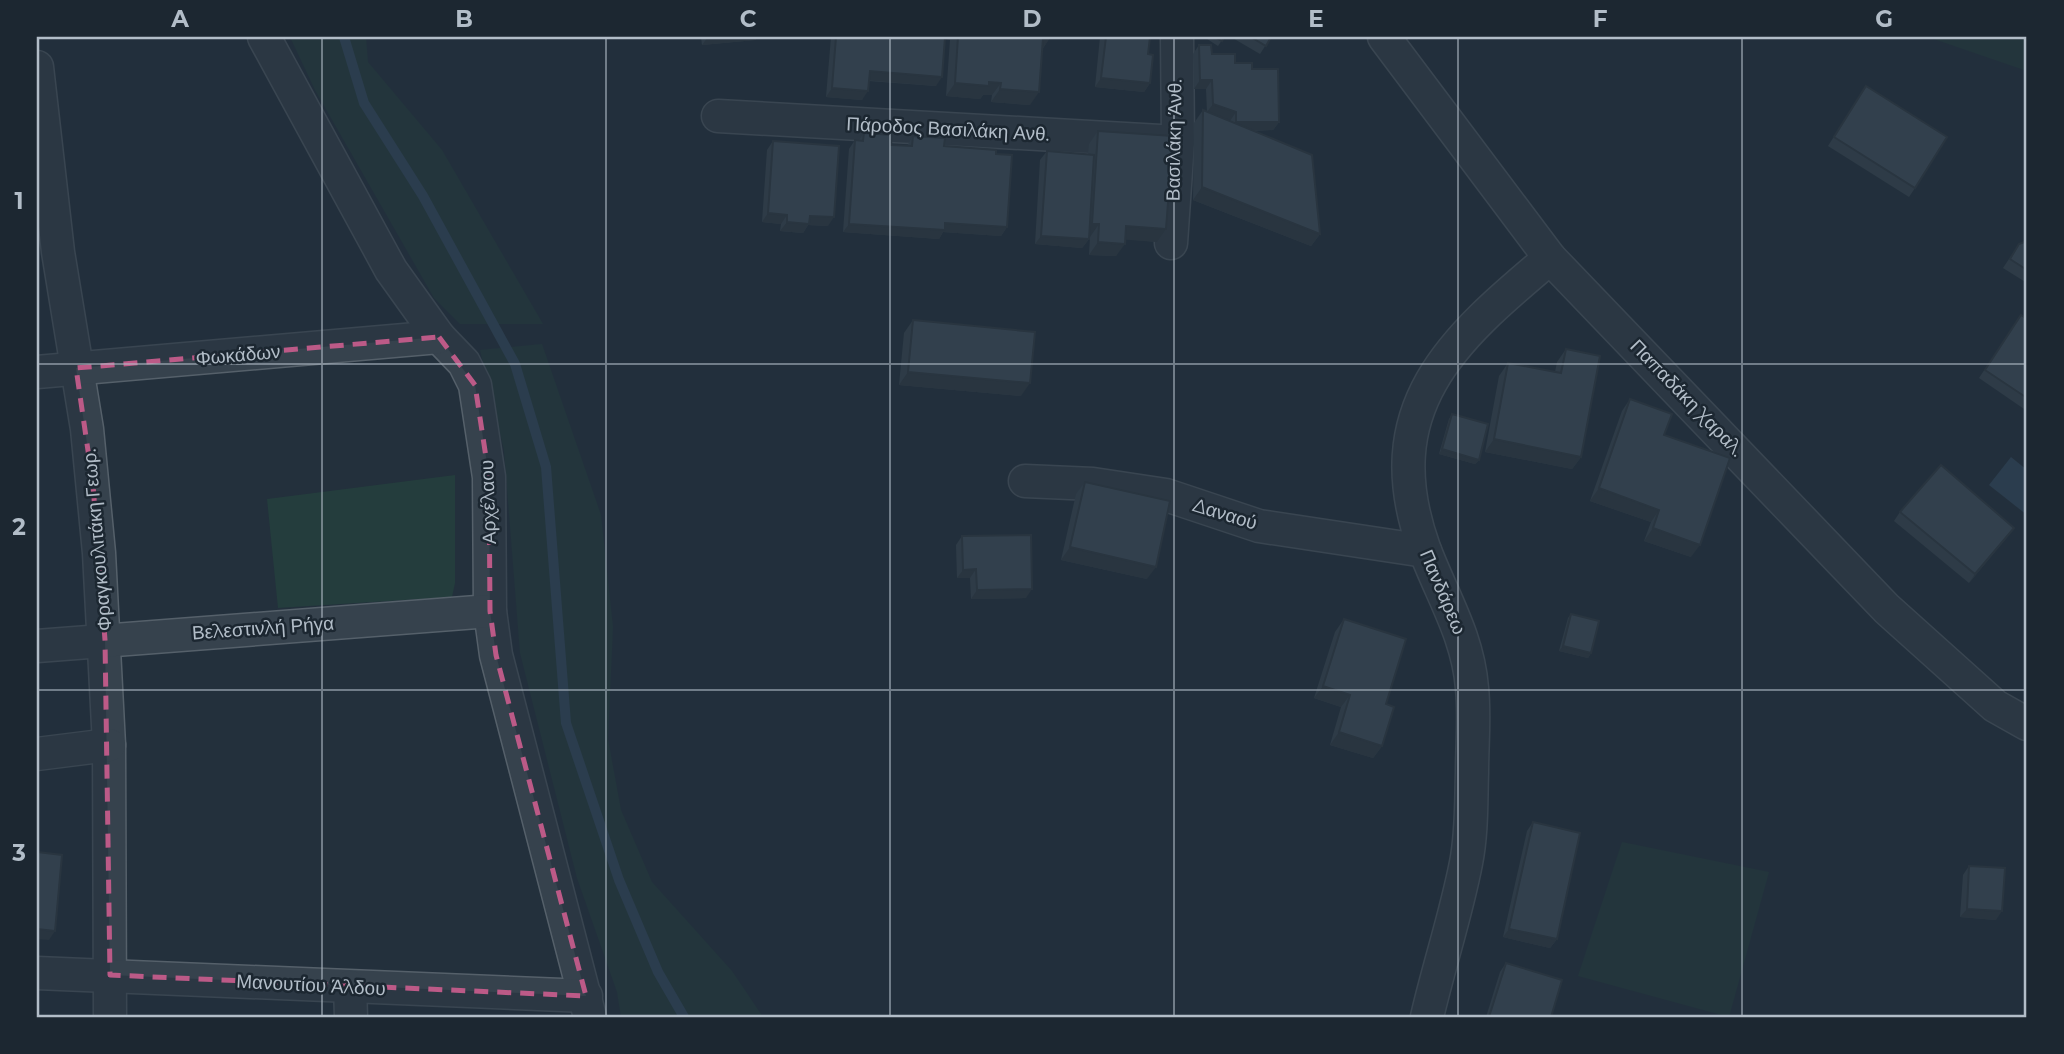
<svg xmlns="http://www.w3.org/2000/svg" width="2064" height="1054" font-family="Montserrat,sans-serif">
<rect width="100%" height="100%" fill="#23303c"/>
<g fill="#243d3d">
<path d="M290 37H366L368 62 442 150 543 324H460L434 298 315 90Z"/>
<path d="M1928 37H2027V71Z"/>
<path d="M542 344 601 515 613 627 608 739 621 810 652 882 732 971 763 1017H621L617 992 577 878 520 653 504 450 480 350Z"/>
<path d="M455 475V583L452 597 278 608 267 499Z"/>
<path d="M1622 842 1769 872 1729 1017 1578 976Z"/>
</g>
<path fill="#364e64" d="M2011 457 2027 470V515L1989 485Z"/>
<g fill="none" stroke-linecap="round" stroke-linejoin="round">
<path stroke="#364e64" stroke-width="10" d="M344 37 364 103 423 196 515 364 546 467 566 723 619 880 658 972 684 1017"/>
<defs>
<g id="minor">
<path d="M264 37 391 270 439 337 464 363 475 385 489 477 490 611 496 655 590 1017"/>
<path d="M1384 37 1550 258 1887 609 1995 706 2027 724"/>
<path d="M37 67 58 252 87 429 99 553 109 745 110 1017"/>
<path d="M718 116 1178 142"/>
<path d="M1171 243 1178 142 1177 37"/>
<path d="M37 372 439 337"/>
<path d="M1025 481 1093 484 1166 495 1259 526 1425 551"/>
<path d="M37 646 490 611"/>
<path d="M37 754 109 745"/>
<path d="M37 973 586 996"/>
<path d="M350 987 351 1017"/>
<path d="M1427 1017C1439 965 1456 915 1466 863 1472 833 1471 802 1472 773 1472 744 1475 716 1472 688 1468 636 1442 596 1424 548 1374 408 1452 340 1550 258"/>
</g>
</defs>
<use href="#minor" stroke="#55606a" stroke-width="35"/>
<use href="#minor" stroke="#36424d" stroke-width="32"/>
</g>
<g fill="#3c4a55">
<path d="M701 37H758L755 40 702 45Z"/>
<path d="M831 37H1050L1042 50 1030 105 991 102 992 95H983L980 99 946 96 950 40 945 39 936 86 869 81 862 100 826 97Z"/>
<path d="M1100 37H1150L1148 54 1150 83 1144 92 1095 87Z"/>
<path d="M1204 37H1224L1218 46Z"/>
<path d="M1231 37H1271L1260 54Z"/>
<path d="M1199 45 1212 54 1252 69 1279 122 1273 130 1253 131 1320 234 1311 246 1193 200 1194 123 1203 110 1207 112 1206 89H1194L1193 54Z"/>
<path d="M1866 86 1915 188 1909 197 1828 146Z"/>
<path d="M1098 131 1157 242 1125 239 1116 256 1089 255 1090 237H1089V239L1082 248 1035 244 1040 160 1047 151 1088 155 1089 144Z"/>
<path d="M864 133 891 145 907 146 913 136 944 146 996 154 1007 227 1001 236 943 232 939 239 843 232 849 149 855 140H859Z"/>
<path d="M773 141 828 226 808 225 803 233 780 231 781 224 762 222 767 150Z"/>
<path d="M2027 241V283L2003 268 2019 244Z"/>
<path d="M2021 315 2027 319V411L1979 378Z"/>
<path d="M913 320 1021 396 899 385 904 333Z"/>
<path d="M1566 349 1581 457 1572 469 1485 452 1499 376 1508 363 1555 372 1557 362Z"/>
<path d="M1630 399 1664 435 1691 557 1644 541 1651 522 1590 501 1622 411Z"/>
<path d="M1452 414 1479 460 1475 464 1439 454 1449 419Z"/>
<path d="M1085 482 1147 579 1061 560 1076 494Z"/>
<path d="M1900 512 2008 536 1969 583 1894 521Z"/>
<path d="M962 536 1026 598 971 599 970 578H957L956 545Z"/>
<path d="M1571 614 1591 653 1588 658 1559 651 1568 618Z"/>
<path d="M1344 619 1386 704 1382 746 1373 758 1330 745 1341 707 1314 698 1335 632Z"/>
<path d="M1533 822 1557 939 1550 948 1503 937 1527 831Z"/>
<path d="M1969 866 1996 920 1960 917 1963 875Z"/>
<path d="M1506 963 1551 1017H1486L1500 972Z"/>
</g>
<g fill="#313c45">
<path d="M708 37H758L755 40 702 45Z"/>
<path d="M1043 38H1050L1041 51Z"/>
<path d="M870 71 942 77 936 86 864 80Z"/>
<path d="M1101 78 1150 83 1144 92 1095 87Z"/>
<path d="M1200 80H1212L1206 89H1194Z"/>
<path d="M989 82 1001 83 992 95H983L980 99 946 96 955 83Z"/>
<path d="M832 88 868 91 862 100 826 97Z"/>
<path d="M1000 89 1039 92 1030 105 991 102Z"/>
<path d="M1213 104 1236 112 1230 121 1207 112Z"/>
<path d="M1236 122H1279L1273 130 1230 131Z"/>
<path d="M1202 187 1320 234 1311 246 1193 200Z"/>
<path d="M768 213 787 215 781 224 762 222Z"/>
<path d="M810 216 834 217 828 226 808 225 803 233 780 231 787 222Z"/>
<path d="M945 223 1007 227 1001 236 943 232 939 239 843 232 849 224Z"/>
<path d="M1092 224H1099L1090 237 1083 236Z"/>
<path d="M1126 226 1166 229 1157 242 1117 239Z"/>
<path d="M1041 236 1089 239 1082 248 1035 244Z"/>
<path d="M1098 242 1125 244 1116 256 1089 255Z"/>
<path d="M908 372 1030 383 1021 396 899 385Z"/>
<path d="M1494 439 1581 457 1572 469 1485 452Z"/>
<path d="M1442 449 1479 460 1475 464 1439 454Z"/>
<path d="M1599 488 1659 510 1651 522 1590 501Z"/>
<path d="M1653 528 1700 545 1691 557 1644 541Z"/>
<path d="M2014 528 2008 536 1969 583 1975 574Z"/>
<path d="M1070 547 1156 567 1147 579 1061 560Z"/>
<path d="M976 569 970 578H957L963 570Z"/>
<path d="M1032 589 1026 598 971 599 977 590Z"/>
<path d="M1563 646 1591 653 1588 658 1559 651Z"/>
<path d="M1323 686 1350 695 1341 707 1314 698Z"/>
<path d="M1339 732 1382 746 1373 758 1330 745Z"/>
<path d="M1967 909 2002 911 1996 920 1960 917Z"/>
<path d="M37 929 55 931 49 940 37 939Z"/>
<path d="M1509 929 1557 939 1550 948 1503 937Z"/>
</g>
<g fill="#465663" stroke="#313c45" stroke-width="2">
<path d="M836 37H945L942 77 870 71 868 91 832 88Z"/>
<path d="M958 37H1050V38H1043L1039 92 1000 89 1001 83 989 82V86L955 83Z"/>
<path d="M1106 37H1150L1148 54 1153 55 1150 83 1101 78Z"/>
<path d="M1215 37H1224L1222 41Z"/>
<path d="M1251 37H1271L1266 46Z"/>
<path d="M1199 45H1211L1212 54H1235V63H1252V69H1278L1279 122H1236V112L1213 104 1212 80H1200Z"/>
<path d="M1866 86 1947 137 1915 188 1834 137Z"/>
<path d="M1203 110 1312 155 1320 234 1202 187Z"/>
<path d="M1098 131 1173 136 1166 229 1126 226 1125 244 1098 242 1099 224H1092Z"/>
<path d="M864 133 892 135 891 145 912 146 913 136 945 138 944 146 996 150V154L1012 155 1007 227 945 223V230L849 224 855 140 863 141Z"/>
<path d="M773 141 839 146 834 217 810 216 809 224 787 222V215L768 213Z"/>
<path d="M1047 151 1094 155 1089 239 1041 236Z"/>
<path d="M2027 241V270L2010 259 2019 244Z"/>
<path d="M2021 315 2027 319V398L1985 370Z"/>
<path d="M913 320 1035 332 1030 383 908 372Z"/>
<path d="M1566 349 1600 356 1581 457 1494 439 1508 363 1561 373Z"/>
<path d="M1630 399 1672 414 1664 435 1730 458 1700 545 1653 528 1659 510 1599 488Z"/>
<path d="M1452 414 1488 424 1479 460 1442 449Z"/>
<path d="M1941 465 2014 528 1975 574 1900 512Z"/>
<path d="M1085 482 1170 501 1156 567 1070 547Z"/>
<path d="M1031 535 1032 589 977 590 976 569 963 570 962 536Z"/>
<path d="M1571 614 1599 621 1591 653 1563 646Z"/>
<path d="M1344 619 1406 639 1386 704 1394 707 1382 746 1339 732 1350 695 1323 686Z"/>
<path d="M1533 822 1580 833 1557 939 1509 929Z"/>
<path d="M37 852 62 855 55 931 37 929Z"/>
<path d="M1969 866 2005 868 2002 911 1967 909Z"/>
<path d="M1506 963 1562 980 1551 1017H1489Z"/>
</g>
<path d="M0 0H2064V1054H0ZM439 337 475 385 489 477 490 611 496 655 586 996 110 975 105 640 93 485 76 368Z" fill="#23303c" fill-opacity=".55" fill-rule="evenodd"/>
<path fill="none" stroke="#bc5a87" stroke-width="5" stroke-dasharray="14 9" stroke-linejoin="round" d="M439 337 475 385 489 477 490 611 496 655 586 996 110 975 105 640 93 485 76 368Z"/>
<path fill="none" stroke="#b2bdc8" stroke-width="2" stroke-opacity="0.55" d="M322 37V1017M606 37V1017M890 37V1017M1174 37V1017M1458 37V1017M1742 37V1017M37 364H2027M37 690H2027"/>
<g text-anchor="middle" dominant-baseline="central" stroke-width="5" stroke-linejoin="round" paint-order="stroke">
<g font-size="19" fill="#b2bdc8" stroke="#1c2731">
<text transform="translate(948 129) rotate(3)">Πάροδος Βασιλάκη Ανθ.</text>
<text transform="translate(1174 140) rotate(-89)">Βασιλάκη Άνθ.</text>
<text transform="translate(238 355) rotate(-5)">Φωκάδων</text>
<text transform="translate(1687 398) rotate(46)">Παπαδάκη Χαραλ.</text>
<text transform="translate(488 502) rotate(-92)">Αρχέλαου</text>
<text transform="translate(1225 514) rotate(17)">Δαναού</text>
<text transform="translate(97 540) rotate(-95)">Φραγκουλιτάκη Γεωρ.</text>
<text transform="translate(1443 592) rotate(67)">Πανδάρεω</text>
<text transform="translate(263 628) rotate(-4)">Βελεστινλή Ρήγα</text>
<text transform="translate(311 985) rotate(3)">Μανουτίου Άλδου</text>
</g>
</g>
<rect width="2064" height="1054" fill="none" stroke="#1c2731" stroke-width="77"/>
<rect x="38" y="38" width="1987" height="978" fill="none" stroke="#b2bdc8" stroke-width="2.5"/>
<g font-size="23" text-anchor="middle" font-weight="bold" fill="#b2bdc8">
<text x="180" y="27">A</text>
<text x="464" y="27">B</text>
<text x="748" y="27">C</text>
<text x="1032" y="27">D</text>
<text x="1316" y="27">E</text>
<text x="1600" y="27">F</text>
<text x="1884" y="27">G</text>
<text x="19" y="209">1</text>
<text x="19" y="535">2</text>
<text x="19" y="861">3</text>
</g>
</svg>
